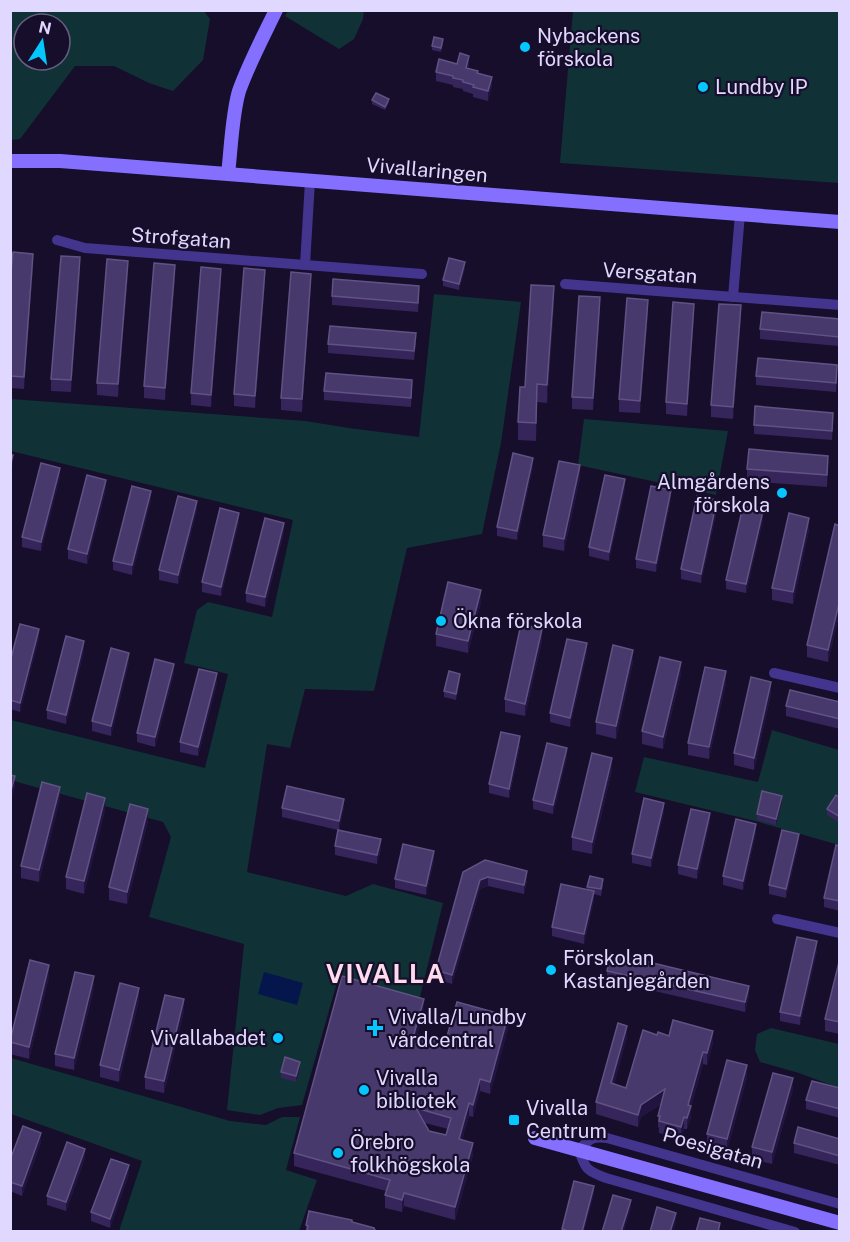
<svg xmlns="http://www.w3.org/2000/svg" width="850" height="1242" font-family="'Public Sans',sans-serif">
<rect width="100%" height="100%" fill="#160e2b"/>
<g fill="#103236" fill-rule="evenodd">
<path d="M203 10 210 19 203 60 173 91 149 83 114 66H75L20 139 11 140V11ZM24 24H60V60H24Z"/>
<path d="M288 11V10L364 11 363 19 354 39 339 49 285 16Z"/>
<path d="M573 11H839V183L560 163Z"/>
<path d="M434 294 521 302 501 443 482 534 407 548 374 691 305 689 290 748 267 744 247 872 346 896 373 884 443 903 419 1001 352 984 340 972 302 1105 278 1108 260 1115 227 1110 244 944 149 917 171 837 163 822 10 780 11 720 205 768 228 674 184 663 197 610 208 602 272 617 293 520 11 451V399L305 421 349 428 419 437Z"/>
<path d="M584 419 728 431 716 495 578 465Z"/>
<path d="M772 730 839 750V845L755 821 635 792 644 757 758 782Z"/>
<path d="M771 1028 839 1044V1088L799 1073 760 1062 755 1050 757 1034Z"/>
<path d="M11 1058 230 1121 266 1125 282 1117H300L286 1170 317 1180 299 1231H119L142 1161 11 1114Z"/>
</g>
<path fill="#05164d" d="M264 972 303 983 297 1005 258 994Z"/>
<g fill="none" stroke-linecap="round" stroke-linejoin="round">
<g stroke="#43348e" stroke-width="10">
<path d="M57 240 85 248 422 274"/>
<path d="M305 265 310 181"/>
<path d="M565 284 840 305"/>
<path d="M733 297 740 214"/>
<path d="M774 673 840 688"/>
<path d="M777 919 840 933"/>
<path d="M795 1232 606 1178C587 1171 585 1169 579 1150 589 1139 592 1136 607 1138L840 1204"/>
</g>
<g stroke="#846fff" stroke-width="14">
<path d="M10 161H60L840 222"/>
<path d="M228 174C231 149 232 115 239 91 249 63 263 37 276 10"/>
<path d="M535 1138 840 1223"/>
</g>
</g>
<g fill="#36255a" fill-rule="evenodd">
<path d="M443 42 441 52 432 50V46Z"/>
<path d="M457 64 469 65 468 69 478 74 492 86 488 101 473 97V94L463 91V89L453 87V85L436 81V72Z"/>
<path d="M372 100 389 102 385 110 372 104Z"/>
<path d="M33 266 24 389 10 388V283Z"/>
<path d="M465 268 459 290 443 286V280Z"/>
<path d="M80 270 71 392 51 391V379Z"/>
<path d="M128 273 118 397 97 395V383Z"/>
<path d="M175 277 165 400 144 398V386Z"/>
<path d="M221 281 211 407 191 405V393Z"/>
<path d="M265 282 255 408 234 406V394Z"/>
<path d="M311 286 302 412 281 410V398Z"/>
<path d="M419 295 418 312 332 305V296Z"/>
<path d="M554 304 547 403 537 402 536 441 518 440V422L525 387Z"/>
<path d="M600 309 593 410 572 409V397Z"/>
<path d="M648 312 640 413 619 412V399Z"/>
<path d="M694 316 687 416 666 414V402Z"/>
<path d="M741 318 733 419 711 417V405Z"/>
<path d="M840 319 839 346 760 339V329Z"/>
<path d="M416 342 414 360 328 353V344Z"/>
<path d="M837 374 836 392 756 385V376Z"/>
<path d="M412 389 411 407 324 400V391Z"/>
<path d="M833 422 832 440 754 434V425Z"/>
<path d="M533 467 517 540 497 536V527Z"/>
<path d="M828 468 827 487 747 481V469Z"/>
<path d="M60 477 41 551 22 547V537Z"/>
<path d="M580 478 564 551 543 547V535Z"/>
<path d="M106 489 87 564 68 559V549Z"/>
<path d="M625 489 609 561 589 556V547Z"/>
<path d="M671 499 656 572 636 568V559Z"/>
<path d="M151 500 132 575 113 570V561Z"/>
<path d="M197 510 178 584 159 580V570Z"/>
<path d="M717 510 701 583 681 579V569Z"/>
<path d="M763 520 746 593 726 589V580Z"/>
<path d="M239 522 221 596 202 592V582Z"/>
<path d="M840 526V611L828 662 807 657V645Z"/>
<path d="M809 530 793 604 772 600V588Z"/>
<path d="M284 532 265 607 246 602V593Z"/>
<path d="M481 602 468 653 436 646V634Z"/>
<path d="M39 638 20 712 10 709V662Z"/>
<path d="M542 641 525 716 505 712V699Z"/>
<path d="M84 650 66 724 47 719V710Z"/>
<path d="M587 653 570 727 550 722V713Z"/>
<path d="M129 662 111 736 92 731V721Z"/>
<path d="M633 662 616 739 596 734V722Z"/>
<path d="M174 673 155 747 137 742V733Z"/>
<path d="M681 674 663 749 642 744V731Z"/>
<path d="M460 680 456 700 444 697V691Z"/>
<path d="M217 683 198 756 180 752V742Z"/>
<path d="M726 683 709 759 688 755V743Z"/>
<path d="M771 694 754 770 734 765V753Z"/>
<path d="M840 702V729L786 716V706Z"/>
<path d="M520 746 509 798 489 793V784Z"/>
<path d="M567 757 553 814 533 809V800Z"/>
<path d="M612 770 592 854 572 850V837Z"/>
<path d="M840 798V823L827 815V809Z"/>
<path d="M60 799 39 882 21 878V866Z"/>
<path d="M782 802 776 825 757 820V814Z"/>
<path d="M282 808H344L339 830 381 849 377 864 335 855V846L338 830 282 817Z"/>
<path d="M105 810 84 894 66 889V877Z"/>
<path d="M664 812 651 867 632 863V854Z"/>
<path d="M148 821 127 904 109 900V887Z"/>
<path d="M710 822 697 879 678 874V865Z"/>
<path d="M756 833 743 890 723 885V876Z"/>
<path d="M799 843 786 898 769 894V885Z"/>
<path d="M840 846V911L824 907V898Z"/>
<path d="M434 860 426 895 395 888V879Z"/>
<path d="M485 860 527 880 524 894 488 886 480 889 452 984 436 979V970Z"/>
<path d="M603 885 601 896 594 894V900L584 944 552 936V927L587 890V887Z"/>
<path d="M817 951 800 1025 780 1021V1012Z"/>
<path d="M840 958V1034L825 1031V1019Z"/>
<path d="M607 971 749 995 745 1012 607 980Z"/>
<path d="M49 977 29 1059 10 1054V1041Z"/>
<path d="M94 988 74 1070 55 1066V1054Z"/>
<path d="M139 1000 119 1082 100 1077V1065Z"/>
<path d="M184 1011 164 1093 145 1089V1077Z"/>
<path d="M424 1011 417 1035 445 1043 508 1029 490 1094 480 1091 473 1117 469 1116 462 1140 473 1155 455 1220 404 1206 402 1212 385 1208V1195L386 1191 294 1166V1153ZM425 1123 448 1129 446 1135 429 1131Z"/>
<path d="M657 1035 713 1043 707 1065 703 1064 691 1107V1117L687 1129H684L681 1139 659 1133V1128L658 1127V1116L661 1104 641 1117 638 1127 596 1114V1102L627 1037 614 1084 626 1088Z"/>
<path d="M300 1068 296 1082 281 1078V1072Z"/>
<path d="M747 1077 727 1151 707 1146V1134Z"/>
<path d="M840 1088V1118L806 1109V1100Z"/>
<path d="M793 1090 772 1164 752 1159V1147Z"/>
<path d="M840 1139V1165L794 1153V1143Z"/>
<path d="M41 1142 22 1196 10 1191V1160Z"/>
<path d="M85 1158 66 1211 47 1205V1196Z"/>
<path d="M129 1174 110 1228 91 1221V1212Z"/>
<path d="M352 1222 376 1232H306V1225Z"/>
</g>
<g fill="#211440">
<path d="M469 56V65L466 77V68Z"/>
<path d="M492 77V86L488 101V91Z"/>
<path d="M33 254V266L24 389V377Z"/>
<path d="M80 257V270L71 392V380Z"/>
<path d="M128 261V273L118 397V384Z"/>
<path d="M465 262V268L459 290V284Z"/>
<path d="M175 265V277L165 400V388Z"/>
<path d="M221 269V281L211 407V395Z"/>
<path d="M265 270V282L255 408V396Z"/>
<path d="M311 274V286L302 412V399Z"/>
<path d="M554 286V304L547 403V385Z"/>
<path d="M600 297V309L593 410V398Z"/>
<path d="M648 300V312L640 413V401Z"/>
<path d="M694 304V316L687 416V404Z"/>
<path d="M741 305V318L733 419V407Z"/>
<path d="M537 384V402L536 441V423Z"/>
<path d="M13 455V464L10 476V467Z"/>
<path d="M828 456V468L827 487V475Z"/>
<path d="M533 458V467L517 540V531Z"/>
<path d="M580 465V478L564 551V539Z"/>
<path d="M60 468V477L41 551V542Z"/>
<path d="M625 479V489L609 561V552Z"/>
<path d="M106 480V489L87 564V554Z"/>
<path d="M671 490V499L656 572V563Z"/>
<path d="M151 491V500L132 575V565Z"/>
<path d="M717 500V510L701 583V574Z"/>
<path d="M197 501V510L178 584V575Z"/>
<path d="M763 511V520L746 593V584Z"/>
<path d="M239 513V522L221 596V587Z"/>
<path d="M809 518V530L793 604V592Z"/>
<path d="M284 523V532L265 607V597Z"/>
<path d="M481 590V602L468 653V641Z"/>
<path d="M840 599V611L828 662V650Z"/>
<path d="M39 629V638L20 712V703Z"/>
<path d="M542 629V641L525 716V704Z"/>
<path d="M84 641V650L66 724V715Z"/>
<path d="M587 643V653L570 727V718Z"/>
<path d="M633 650V662L616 739V726Z"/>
<path d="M129 653V662L111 736V726Z"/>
<path d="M681 662V674L663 749V737Z"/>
<path d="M174 664V673L155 747V737Z"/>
<path d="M726 671V683L709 759V747Z"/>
<path d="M217 673V683L198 756V747Z"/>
<path d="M460 674V680L456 700V694Z"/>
<path d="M771 682V694L754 770V758Z"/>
<path d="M520 736V746L509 798V789Z"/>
<path d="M567 748V757L553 814V805Z"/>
<path d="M612 758V770L592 854V842Z"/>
<path d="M15 776V788L10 806V794Z"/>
<path d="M60 787V799L39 882V870Z"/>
<path d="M782 796V802L776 825V819Z"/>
<path d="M105 798V810L84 894V881Z"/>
<path d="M344 799V808L339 830V821Z"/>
<path d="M664 803V812L651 867V858Z"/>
<path d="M148 809V821L127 904V892Z"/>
<path d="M710 813V822L697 879V869Z"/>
<path d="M756 824V833L743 890V881Z"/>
<path d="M799 834V843L786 898V889Z"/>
<path d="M381 839V849L377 864V855Z"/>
<path d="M434 851V860L426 895V886Z"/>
<path d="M527 871V880L524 894V885Z"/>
<path d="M488 877V886L480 889 452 984V975L480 880Z"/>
<path d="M594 891V900L584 944V934Z"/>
<path d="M817 941V951L800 1025V1016Z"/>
<path d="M49 965V977L29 1059V1047Z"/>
<path d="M94 976V988L74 1070V1058Z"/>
<path d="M749 986V995L745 1012V1002Z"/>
<path d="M139 988V1000L119 1082V1070Z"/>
<path d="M184 999V1011L164 1093V1081Z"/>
<path d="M424 999V1011L414 1047V1034Z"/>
<path d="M508 1016V1029L490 1094V1082Z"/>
<path d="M627 1026V1037L611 1095V1083Z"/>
<path d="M713 1031V1043L707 1065V1053Z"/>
<path d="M703 1052V1064L691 1107V1117L687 1129 688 1105Z"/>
<path d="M300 1062V1068L296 1082V1076Z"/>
<path d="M747 1065V1077L727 1151V1139Z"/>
<path d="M793 1078V1090L772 1164V1152Z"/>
<path d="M480 1079V1091L473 1117V1105Z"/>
<path d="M665 1089V1101L641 1117 638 1127V1115L641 1105Z"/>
<path d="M469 1103V1116L459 1151V1139Z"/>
<path d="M684 1117V1129L681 1139V1127Z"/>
<path d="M41 1133V1142L22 1196V1186Z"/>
<path d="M473 1143V1155L455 1220V1207Z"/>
<path d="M85 1149V1158L66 1211V1202Z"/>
<path d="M129 1165V1174L110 1228V1219Z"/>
<path d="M594 1186V1195L584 1232H582Z"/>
<path d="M404 1193V1206L402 1212V1200Z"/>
<path d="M631 1200V1209L624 1232H621Z"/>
<path d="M676 1213V1222L673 1232H670Z"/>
</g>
<g fill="#48396c" stroke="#605283" stroke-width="1.5" fill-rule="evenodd">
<path d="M434 37 443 39 441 48 432 46Z"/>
<path d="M460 53 469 56 466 68 478 71 477 73 492 77 488 91 473 87 474 85 463 82V80L453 78V76L436 72 439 59 457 64Z"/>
<path d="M376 93 389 99 385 107 372 100Z"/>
<path d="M13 252 33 254 24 377 10 376V283Z"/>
<path d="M61 256 80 257 71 380 51 379Z"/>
<path d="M449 258 465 262 459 284 443 280Z"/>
<path d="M107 259 128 261 118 384 97 383Z"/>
<path d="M154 263 175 265 165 388 144 386Z"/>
<path d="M201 267 221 269 211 395 191 393Z"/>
<path d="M244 268 265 270 255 396 234 394Z"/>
<path d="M291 272 311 274 302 399 281 398Z"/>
<path d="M333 279 419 286 418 303 332 296Z"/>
<path d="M531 285 554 286 547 385 537 384 536 423 518 422 520 387H525Z"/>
<path d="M579 296 600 297 593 398 572 397Z"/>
<path d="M627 298 648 300 640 401 619 399Z"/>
<path d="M673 302 694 304 687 404 666 402Z"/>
<path d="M719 304 741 305 733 407 711 405Z"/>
<path d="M762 312 840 319 839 337 760 329Z"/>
<path d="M330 326 416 333 414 351 328 344Z"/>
<path d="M758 358 837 365 836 383 756 376Z"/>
<path d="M326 373 412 380 411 398 324 391Z"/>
<path d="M755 406 833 413 832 431 754 425Z"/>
<path d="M749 449 828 456 827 475 747 469Z"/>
<path d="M513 453 533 458 517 531 497 527Z"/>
<path d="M10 455H13L10 467Z"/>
<path d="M559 461 580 465 564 539 543 535Z"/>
<path d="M41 463 60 468 41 542 22 537Z"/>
<path d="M87 475 106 480 87 554 68 549Z"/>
<path d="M605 475 625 479 609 552 589 547Z"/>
<path d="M132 486 151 491 132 565 113 561Z"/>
<path d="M651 486 671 490 656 563 636 559Z"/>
<path d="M178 496 197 501 178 575 159 570Z"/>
<path d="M697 496 717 500 701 574 681 569Z"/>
<path d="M743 506 763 511 746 584 726 580Z"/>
<path d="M220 508 239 513 221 587 202 582Z"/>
<path d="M789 513 809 518 793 592 772 588Z"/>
<path d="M265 518 284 523 265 597 246 593Z"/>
<path d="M835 524 840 526V599L828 650 807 645Z"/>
<path d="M448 582 481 590 468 641 436 634Z"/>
<path d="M20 624 39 629 20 703 10 700V662Z"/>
<path d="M521 624 542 629 525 704 505 699Z"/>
<path d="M66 636 84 641 66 715 47 710Z"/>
<path d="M567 639 587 643 570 718 550 713Z"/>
<path d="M613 645 633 650 616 726 596 722Z"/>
<path d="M111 648 129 653 111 726 92 721Z"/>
<path d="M660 657 681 662 663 737 642 731Z"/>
<path d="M155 659 174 664 155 737 137 733Z"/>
<path d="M705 667 726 671 709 747 688 743Z"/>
<path d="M199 669 217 673 198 747 180 742Z"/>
<path d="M449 671 460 674 456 694 444 691Z"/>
<path d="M751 677 771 682 754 758 734 753Z"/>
<path d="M790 690 840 702V719L786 706Z"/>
<path d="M501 732 520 736 509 789 489 784Z"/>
<path d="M547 743 567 748 553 805 533 800Z"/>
<path d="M592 753 612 758 592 842 572 837Z"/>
<path d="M10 775 15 776 10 794Z"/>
<path d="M42 782 60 787 39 870 21 866Z"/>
<path d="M287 786 344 799 339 821 282 808Z"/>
<path d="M762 791 782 796 776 819 757 814Z"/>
<path d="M87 793 105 798 84 881 66 877Z"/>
<path d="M836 795 840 798V817L827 809Z"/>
<path d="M644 798 664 803 651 858 632 854Z"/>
<path d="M130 804 148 809 127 892 109 887Z"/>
<path d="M691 809 710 813 697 869 678 865Z"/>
<path d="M736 819 756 824 743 881 723 876Z"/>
<path d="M338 830 381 839 377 855 335 846Z"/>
<path d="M782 830 799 834 786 889 769 885Z"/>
<path d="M403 844 434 851 426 886 395 879Z"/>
<path d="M836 845 840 846V901L824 898Z"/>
<path d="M485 860 527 871 524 885 488 877 480 880 452 975 436 970 463 872Z"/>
<path d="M590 876 603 879 601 889 587 887Z"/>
<path d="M561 884 594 891 584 934 552 927Z"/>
<path d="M797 937 817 941 800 1016 780 1012Z"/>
<path d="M611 953 749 986 745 1002 607 971Z"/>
<path d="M840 958V1022L825 1019Z"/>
<path d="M30 960 49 965 29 1047 10 1042V1041Z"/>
<path d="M75 972 94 976 74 1058 55 1054Z"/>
<path d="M342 976 424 999 414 1034 445 1043 457 1002 508 1016 490 1082 480 1079 473 1105 469 1103 459 1139 473 1143 455 1207 404 1193 402 1200 385 1195 390 1180 294 1153ZM416 1108 451 1118 446 1135 429 1131Z"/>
<path d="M120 983 139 988 119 1070 100 1065Z"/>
<path d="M165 995 184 999 164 1081 145 1077Z"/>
<path d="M673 1020 713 1031 707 1053 703 1052 688 1105 691 1106 687 1118 684 1117 681 1127 659 1121 660 1116H658L665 1089 641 1105 638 1115 596 1102 618 1023 627 1026 611 1083 626 1088 643 1030 657 1035 658 1032 669 1036Z"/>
<path d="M285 1057 300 1062 296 1076 281 1072Z"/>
<path d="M727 1060 747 1065 727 1139 707 1134Z"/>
<path d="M773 1073 793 1078 772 1152 752 1147Z"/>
<path d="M812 1081 840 1088V1109L806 1100Z"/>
<path d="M23 1126 41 1133 22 1186 10 1182V1160Z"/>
<path d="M798 1127 840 1139V1156L794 1143Z"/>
<path d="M67 1142 85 1149 66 1202 47 1196Z"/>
<path d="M111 1159 129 1165 110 1219 91 1212Z"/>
<path d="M574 1181 594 1186 582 1232H571L562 1229Z"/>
<path d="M613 1195 631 1200 621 1232H602Z"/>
<path d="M657 1207 676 1213 670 1232H650Z"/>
<path d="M309 1211 352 1220V1222L374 1228 376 1232H316L307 1230 308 1226 306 1225Z"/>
<path d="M700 1218 720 1223 718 1232H696Z"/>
</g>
<g fill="#04c7ff" stroke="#160e2b" stroke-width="2">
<circle cx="525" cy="47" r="6"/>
<circle cx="703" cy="87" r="6"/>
<circle cx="782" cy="493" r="6"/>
<circle cx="441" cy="621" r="6"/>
<circle cx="551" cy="970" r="6"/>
<path d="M372 1019h6v6h6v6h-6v6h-6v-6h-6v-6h6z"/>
<circle cx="278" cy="1038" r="6"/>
<circle cx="364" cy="1090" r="6"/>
<rect x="508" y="1114" width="12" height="12" rx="3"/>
<circle cx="338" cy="1153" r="6"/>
</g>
<g text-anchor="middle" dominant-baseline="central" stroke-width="4.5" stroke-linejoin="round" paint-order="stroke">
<g font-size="20" fill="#e1d8ff" stroke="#160e2b" text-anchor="start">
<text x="537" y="36">Nybackens<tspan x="537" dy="23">förskola</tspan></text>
<text x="715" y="87">Lundby IP</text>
<text x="770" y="482" text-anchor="end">Almgårdens<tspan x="770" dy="23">förskola</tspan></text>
<text x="453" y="621">Ökna förskola</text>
<text x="563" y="958">Förskolan<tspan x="563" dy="23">Kastanjegården</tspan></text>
<text x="388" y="1017">Vivalla/Lundby<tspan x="388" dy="23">vårdcentral</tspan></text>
<text x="266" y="1038" text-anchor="end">Vivallabadet</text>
<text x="376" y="1078">Vivalla<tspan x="376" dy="23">bibliotek</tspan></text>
<text x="526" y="1108">Vivalla<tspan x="526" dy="23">Centrum</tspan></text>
<text x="350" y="1142">Örebro<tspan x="350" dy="23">folkhögskola</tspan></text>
</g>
<g font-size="20" fill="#e1d8ff" stroke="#160e2b">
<text transform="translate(427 170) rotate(5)">Vivallaringen</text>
<text transform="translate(181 238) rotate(4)">Strofgatan</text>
<text transform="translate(650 273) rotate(4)">Versgatan</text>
<text transform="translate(713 1148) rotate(16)">Poesigatan</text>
</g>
<g font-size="26" font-weight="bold" letter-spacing="1.5" fill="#ffdaed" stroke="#160e2b">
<text x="386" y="973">VIVALLA</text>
</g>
</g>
<rect width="850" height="1242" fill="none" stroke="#e1d8ff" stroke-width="24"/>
<g transform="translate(42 42) rotate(12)"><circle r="28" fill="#160e2b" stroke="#675f80" stroke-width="1.5"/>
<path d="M0-4.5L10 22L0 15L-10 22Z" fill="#04c7ff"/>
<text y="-9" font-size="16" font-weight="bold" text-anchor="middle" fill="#e1d8ff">N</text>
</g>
</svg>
